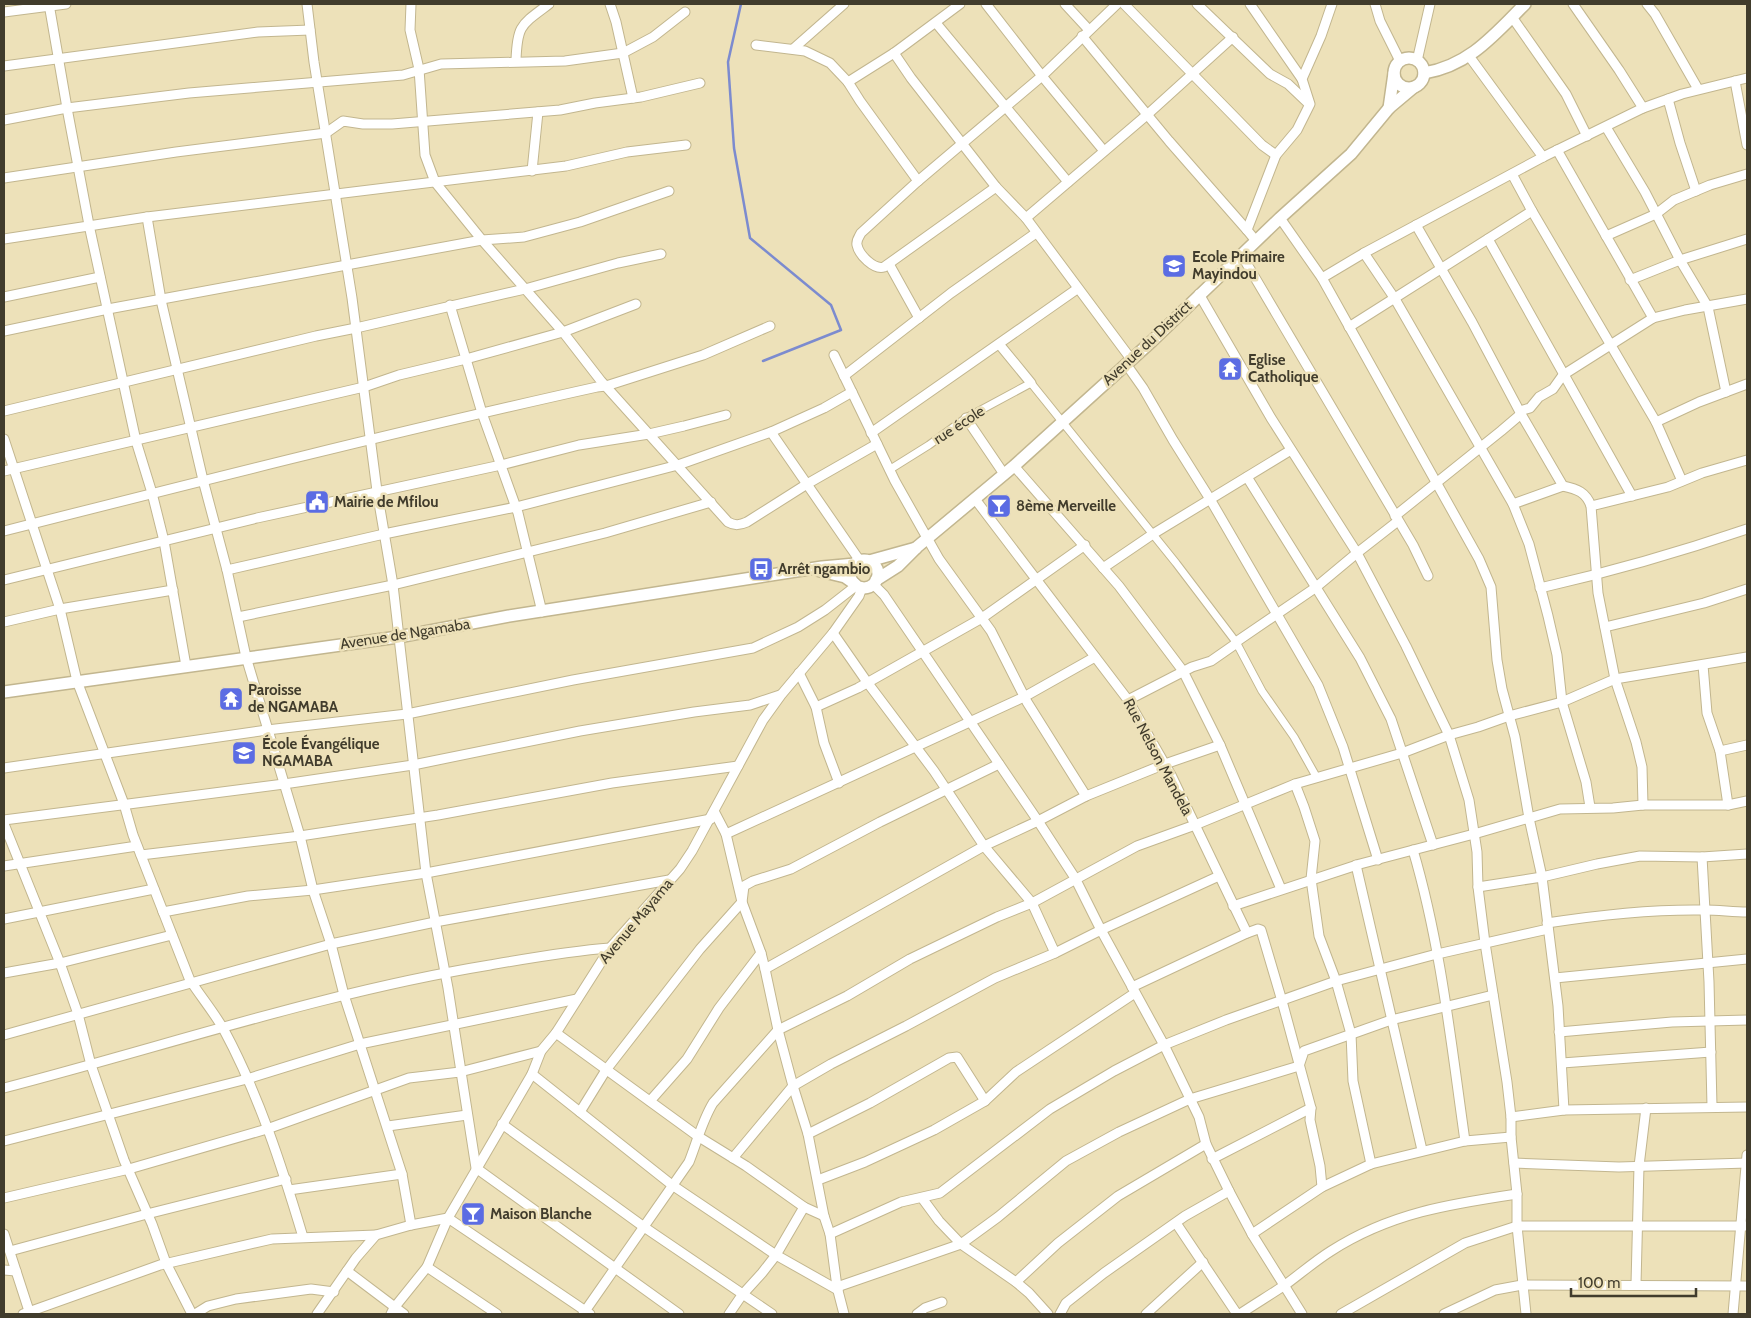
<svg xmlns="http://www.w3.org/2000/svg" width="1751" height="1318" font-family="Cabin,sans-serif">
<rect width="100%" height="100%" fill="#ede1b9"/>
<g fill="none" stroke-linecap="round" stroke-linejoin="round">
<path stroke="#7c8bcf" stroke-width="2.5" d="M741 4 728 62 734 148 750 238 831 305 841 330 763 361"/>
<defs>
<path id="pedestrian" d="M889 470 929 445 966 418 1031 383 1176 563 1236 642 1262 691 1294 737 1317 778"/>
<g id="minor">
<path d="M49 4 67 108 89 225 136 441 152 493 164 541 186 666"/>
<path d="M307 4 314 62 352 298 377 491 393 585 426 873 448 988 476 1168 679 1314"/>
<path d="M411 4 410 30 419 69 425 155 435 182 482 240 563 332 601 381 728 522C735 526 740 525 747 522L807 484 877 444"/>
<path d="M610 4 616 22 633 98"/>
<path d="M986 4 1042 76 1104 151"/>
<path d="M1065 4 1089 30"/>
<path d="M1124 4 1262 145 1276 155"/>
<path d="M1197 4 1270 74 1288 84 1309 104"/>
<path d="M1250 4 1302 79"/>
<path d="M1375 4 1380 21 1400 61"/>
<path d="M1573 4 1619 70 1643 108"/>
<path d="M1647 4 1655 14 1698 89"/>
<path d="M4 12 66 4"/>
<path d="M1512 17 1566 94 1587 136"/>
<path d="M936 23 1068 182"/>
<path d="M1082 36 1169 141 1247 230"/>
<path d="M756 45 805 51 830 63 848 82 860 101 918 181"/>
<path d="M793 49 844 4"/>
<path d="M894 53 911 78 996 187 1026 218 1131 359"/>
<path d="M1469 56 1543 157"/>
<path d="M516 61C517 25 521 25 549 4"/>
<path d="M1417 61 1430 4"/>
<path d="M4 66 258 32 310 30"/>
<path d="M1735 81 1747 145"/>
<path d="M848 82 894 53 960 4"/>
<path d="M1668 99 1680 143 1696 191"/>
<path d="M4 120 67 108 189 93 403 75 441 64 565 61 623 53 653 37 685 12"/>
<path d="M1606 127 1645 192 1680 260 1708 307 1726 392"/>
<path d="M1557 150 1653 318"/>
<path d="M532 171 538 112"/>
<path d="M1512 174 1532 211 1656 422 1682 481"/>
<path d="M4 178 176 152 326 133 343 121 363 124H392L560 110 595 103 641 97 700 83"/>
<path d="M996 187 884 267C874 270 859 255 857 245 856 240 859 237 861 233L918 181 1042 76 1117 4"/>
<path d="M147 217 161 300 203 480 227 570 246 657 300 836 313 890 331 944 344 995 402 1174 411 1225"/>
<path d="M1026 218 1148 114 1233 37"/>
<path d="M1280 218 1322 278 1479 559 1491 587 1497 660 1502 689 1515 737 1529 818 1542 877 1558 1006 1564 1110"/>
<path d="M1416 225 1472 322 1521 414 1563 486C1577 489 1586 492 1591 506L1598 593 1615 679 1636 742 1642 767 1643 805"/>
<path d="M1606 236 1656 214 1674 200 1710 185 1747 174"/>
<path d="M4 239 147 217 566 166 627 152 686 145"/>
<path d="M1488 239 1632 496"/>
<path d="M1256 241 1247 230 1276 155 1297 130 1310 104 1302 79 1321 36 1332 4"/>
<path d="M1364 253 1395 299 1513 504 1529 544 1548 616 1557 655 1562 702 1586 782 1590 807"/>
<path d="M1241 254 1413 545 1428 576"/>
<path d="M889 264 919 318"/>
<path d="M1322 278 1364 253 1543 157 1643 108 1682 94 1747 78"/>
<path d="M1630 280 1680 260 1747 239"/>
<path d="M1199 294 1271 418 1357 553 1406 646 1449 735 1469 800 1477 852 1478 887 1485 943 1507 1082 1511 1117V1137L1517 1194V1226L1526 1314"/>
<path d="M4 297 100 277"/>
<path d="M450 305 482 413 518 513 542 612"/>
<path d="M1349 327 1532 211"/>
<path d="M4 331 108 309 482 240 524 237 580 222 669 191"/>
<path d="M999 344 1031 383"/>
<path d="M834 355 895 481 939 559 991 631 1027 702 1086 796"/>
<path d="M1126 364 1143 388 1173 440 1210 499 1318 685 1343 747 1378 860"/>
<path d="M844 376 951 293 1036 233"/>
<path d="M4 411 316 336 356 328 525 289 618 263 661 254"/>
<path d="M966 418 1004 474"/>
<path d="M1656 422 1699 402 1747 384"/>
<path d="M771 432 860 561"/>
<path d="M871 433 1077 289"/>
<path d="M4 439 60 609 77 681 124 804 133 835 191 983"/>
<path d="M1014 466 1119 586 1183 671 1220 745 1281 889"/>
<path d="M4 471 364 387 399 375 466 359 563 332 636 304"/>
<path d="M1247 477 1360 658 1391 719 1433 845"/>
<path d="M975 499 1128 700 1171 775 1247 933"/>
<path d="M1513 504 1563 486"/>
<path d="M1591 506 1668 487 1702 473 1747 460"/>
<path d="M1395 516 1501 431 1521 414 1523 410 1530 408 1539 397 1553 389 1563 375 1653 318 1685 310 1747 299"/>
<path d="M4 531C201 481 398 431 597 387L606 386 703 355 770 326"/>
<path d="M1103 568 1153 534 1291 450"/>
<path d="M227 570 384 534 516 507 678 465 771 432 824 408 852 392"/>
<path d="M4 580 257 518 501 465 579 445 649 434 684 426 726 415"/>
<path d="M873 584 884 595 1038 821 1075 878 1101 930 1164 1045 1199 1117 1206 1144 1229 1191 1252 1234 1302 1314"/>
<path d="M1540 588C1610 572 1680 552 1747 529"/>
<path d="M238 617 393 585 605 533 711 502"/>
<path d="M4 622 60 609 173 590"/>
<path d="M1605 627 1704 603 1747 589"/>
<path d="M833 633 867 682 934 771 984 846 1032 903 1055 953"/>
<path d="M1703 665 1707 713 1720 751 1728 805"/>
<path d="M799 673 816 707 824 743 839 783"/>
<path d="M1128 700 1192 667 1211 661 1234 645 1236 642 1315 588 1357 553 1398 521"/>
<path d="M816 707 858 688 982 618 1085 545"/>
<path d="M1720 751 1747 745"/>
<path d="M4 768 267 730 407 714 573 680 753 648 798 627 825 610 857 585"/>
<path d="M1295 784 1304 807 1315 841 1311 879 1319 936 1336 981 1351 1034 1353 1081 1371 1164"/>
<path d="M714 811 726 834 742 902 761 953 765 969 778 1030 793 1086 808 1134 824 1216 830 1234 837 1287 844 1314"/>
<path d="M4 820 284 784 413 765 580 731 694 712 750 705 780 695"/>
<path d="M4 824 60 963 78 1014 91 1065 124 1160 152 1224 166 1263 192 1314"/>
<path d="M726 834 1024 697 1095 657"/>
<path d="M1413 850C1441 945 1451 1043 1465 1141"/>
<path d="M141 855 300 836 438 815 612 783 738 766"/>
<path d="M1702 857 1709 982 1712 1106"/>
<path d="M1356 865 1422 1150"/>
<path d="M4 866 137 846"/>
<path d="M1478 887 1542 877 1597 864 1640 856 1702 857 1747 854"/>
<path d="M1233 906 1360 864 1474 834 1560 809 1613 808 1643 805H1728L1747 801"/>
<path d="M163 912 248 896 313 890 426 873 711 819"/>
<path d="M4 919 154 889"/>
<path d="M1547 923C1598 915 1652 909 1705 910 1719 910 1733 912 1747 912"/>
<path d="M765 969 984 846 1038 821 1086 796 1165 764 1220 745"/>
<path d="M4 973 60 963 172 935"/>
<path d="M1555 978 1747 959"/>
<path d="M192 983C202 998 215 1014 224 1030 259 1095 282 1167 303 1237"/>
<path d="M1132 987 1247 933 1258 929 1261 930 1282 1001 1311 1108 1310 1120 1320 1166 1322 1187"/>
<path d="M1559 1032 1672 1022 1747 1020"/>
<path d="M556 1033 699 1137 746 1166 804 1207 824 1216"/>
<path d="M4 1035 331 944 435 922 669 880"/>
<path d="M1562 1063 1711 1052"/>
<path d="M532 1074 672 1185 776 1255 838 1290"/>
<path d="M4 1088C166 1046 325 992 490 965 530 958 569 951 610 948"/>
<path d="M650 1101 687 1059 719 1008 761 953"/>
<path d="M580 1112 606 1070 700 949 742 902 744 886 753 881 791 869 880 822 999 764"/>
<path d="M1511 1117 1564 1110 1747 1107"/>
<path d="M502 1124 644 1227 772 1314"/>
<path d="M388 1126 467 1115"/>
<path d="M808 1134 870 1103 949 1058 957 1057 985 1101"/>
<path d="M4 1141 247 1079 360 1044 577 999"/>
<path d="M733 1158 793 1086 831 1064 906 1026 995 978 1055 953 1101 930 1219 876"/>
<path d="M1212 1159 1311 1108"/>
<path d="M1514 1163 1619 1167 1747 1163"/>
<path d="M818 1180 865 1162 934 1130 985 1101 1016 1072 1135 993"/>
<path d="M289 1190 402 1174"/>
<path d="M4 1198 129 1169 267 1129 409 1078 460 1072 541 1051"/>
<path d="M922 1198 939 1221 961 1244 1016 1282 1029 1293 1048 1314"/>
<path d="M1176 1223 1237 1314"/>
<path d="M4 1234 30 1314"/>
<path d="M830 1234 901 1202 940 1193 1050 1109 1114 1071 1164 1045 1226 1020 1336 981 1433 955 1548 929"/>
<path d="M1252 1234 1322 1187 1371 1164 1465 1141 1511 1137"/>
<path d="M10 1251 147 1214 286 1179"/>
<path d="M427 1267 497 1314"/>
<path d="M4 1270 16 1271"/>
<path d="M347 1271 404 1314"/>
<path d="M1016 1282 1058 1243 1118 1196 1206 1144"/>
<path d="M1636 1284 1639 1166 1646 1108"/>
<path d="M837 1287 961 1244 998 1217 1066 1161 1119 1132 1190 1099 1299 1066 1304 1051 1391 1020 1493 995"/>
<path d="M23 1314 160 1265 272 1239 376 1235"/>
<path d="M195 1314 208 1306 236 1299 311 1289 334 1292"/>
<path d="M317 1314 356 1258 376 1235 411 1225 448 1218 590 1314"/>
<path d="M391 1314 394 1308 427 1267 448 1218 532 1074 541 1051 556 1033 610 948 680 869 692 851 763 720 781 695 833 633 859 596 862 587"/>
<path d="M583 1314 689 1162C697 1142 702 1121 713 1103L778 1030 847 996 910 959 997 917 1032 903 1137 846 1195 825 1295 784 1402 753 1449 735 1478 727 1509 716 1562 702 1615 679 1747 657"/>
<path d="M729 1314 742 1295 762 1273 776 1255 804 1207"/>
<path d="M917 1314 925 1308 942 1302"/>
<path d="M1060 1314 1066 1303 1104 1273 1185 1216 1229 1191"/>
<path d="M1146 1314 1203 1262"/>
<path d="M1240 1314C1255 1304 1270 1295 1285 1285 1300 1274 1315 1261 1331 1251 1390 1213 1450 1204 1517 1194"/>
<path d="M1341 1314 1465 1243 1517 1226H1747"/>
<path d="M1444 1314 1495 1290 1522 1285 1747 1286"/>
<path d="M1733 1314 1747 1155"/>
</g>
<g id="tertiary">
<circle cx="1409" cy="73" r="15"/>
<path d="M1424 73C1469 66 1495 34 1525 4"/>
<path d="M1389 108 1394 73"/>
<circle cx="864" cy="574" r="14"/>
<path d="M869 561 916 548"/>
<path d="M820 571 845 577 855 584"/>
<path d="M876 580 898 566 917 547 1014 466 1152 341 1280 218 1351 154 1389 108 1414 87"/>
<path d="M4 692 398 637 509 616 822 567 855 564"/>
</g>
</defs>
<use href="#pedestrian" stroke="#c2b68f" stroke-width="9"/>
<use href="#minor" stroke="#c2b68f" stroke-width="11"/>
<use href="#tertiary" stroke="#c2b68f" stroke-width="14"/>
<use href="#pedestrian" stroke="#fff" stroke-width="7"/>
<use href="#minor" stroke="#fff" stroke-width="9"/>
<use href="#tertiary" stroke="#fff" stroke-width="11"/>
</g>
<defs>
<symbol id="school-square" viewBox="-11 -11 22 22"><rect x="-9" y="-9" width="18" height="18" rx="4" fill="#5b6ce3" stroke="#ede1b9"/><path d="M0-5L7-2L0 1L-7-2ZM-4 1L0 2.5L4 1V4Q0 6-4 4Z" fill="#fff"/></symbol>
<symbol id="temple-square" viewBox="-11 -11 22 22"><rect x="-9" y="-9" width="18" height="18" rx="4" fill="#5b6ce3" stroke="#ede1b9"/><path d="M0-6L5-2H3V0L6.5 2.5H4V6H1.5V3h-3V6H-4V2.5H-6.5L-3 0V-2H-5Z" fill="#fff"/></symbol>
<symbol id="civic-square" viewBox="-11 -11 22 22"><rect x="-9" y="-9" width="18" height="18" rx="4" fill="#5b6ce3" stroke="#ede1b9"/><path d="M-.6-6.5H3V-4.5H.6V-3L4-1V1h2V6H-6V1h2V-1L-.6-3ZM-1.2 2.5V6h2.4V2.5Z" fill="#fff"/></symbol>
<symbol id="bar-square" viewBox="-11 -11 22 22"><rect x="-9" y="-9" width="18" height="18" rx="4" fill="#5b6ce3" stroke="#ede1b9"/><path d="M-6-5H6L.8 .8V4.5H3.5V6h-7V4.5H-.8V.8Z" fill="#fff"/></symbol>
<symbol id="bus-square" viewBox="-11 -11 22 22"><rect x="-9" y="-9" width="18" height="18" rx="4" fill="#5b6ce3" stroke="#ede1b9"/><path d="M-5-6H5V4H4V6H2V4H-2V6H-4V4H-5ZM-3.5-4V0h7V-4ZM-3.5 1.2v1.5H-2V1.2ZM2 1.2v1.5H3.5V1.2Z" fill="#fff"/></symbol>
</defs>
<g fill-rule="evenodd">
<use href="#school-square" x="1160" y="252" width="28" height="28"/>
<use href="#temple-square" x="1216" y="355" width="28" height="28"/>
<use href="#civic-square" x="303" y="488" width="28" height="28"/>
<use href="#bar-square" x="985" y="492" width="28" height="28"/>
<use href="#bus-square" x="747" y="555" width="28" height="28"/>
<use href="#temple-square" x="217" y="685" width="28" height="28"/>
<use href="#school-square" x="230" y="739" width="28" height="28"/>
<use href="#bar-square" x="459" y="1200" width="28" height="28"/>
</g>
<g text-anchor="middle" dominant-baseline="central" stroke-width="5" stroke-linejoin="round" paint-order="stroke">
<g font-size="15" font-weight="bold" fill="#413c2c" stroke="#ede1b9" text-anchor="start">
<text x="1192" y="257">Ecole Primaire<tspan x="1192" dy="17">Mayindou</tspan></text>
<text x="1248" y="360">Eglise<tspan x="1248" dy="17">Catholique</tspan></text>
<text x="334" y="502">Mairie de Mfilou</text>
<text x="1016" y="506">8ème Merveille</text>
<text x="778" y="569">Arrêt ngambio</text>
<text x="248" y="690">Paroisse<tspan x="248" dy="17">de NGAMABA</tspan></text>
<text x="262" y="744">École Évangélique<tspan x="262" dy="17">NGAMABA</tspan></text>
<text x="490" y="1214">Maison Blanche</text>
</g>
<g font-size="15" fill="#413c2c" stroke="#ede1b9">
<text transform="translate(1147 343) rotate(-43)">Avenue du District</text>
<text transform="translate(959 425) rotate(-33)">rue école</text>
<text transform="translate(405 634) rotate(-9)">Avenue de Ngamaba</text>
<text transform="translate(1158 757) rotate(62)">Rue Nelson Mandela</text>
<text transform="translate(636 921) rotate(-50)">Avenue Mayama</text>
</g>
</g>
<rect width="1751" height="1318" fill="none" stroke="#413c2c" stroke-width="10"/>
<path d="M1571 1288v8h125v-8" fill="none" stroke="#413c2c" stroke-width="2.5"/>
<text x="1578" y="1288" font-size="15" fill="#413c2c" stroke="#ede1b9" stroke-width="4" paint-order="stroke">100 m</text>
</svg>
